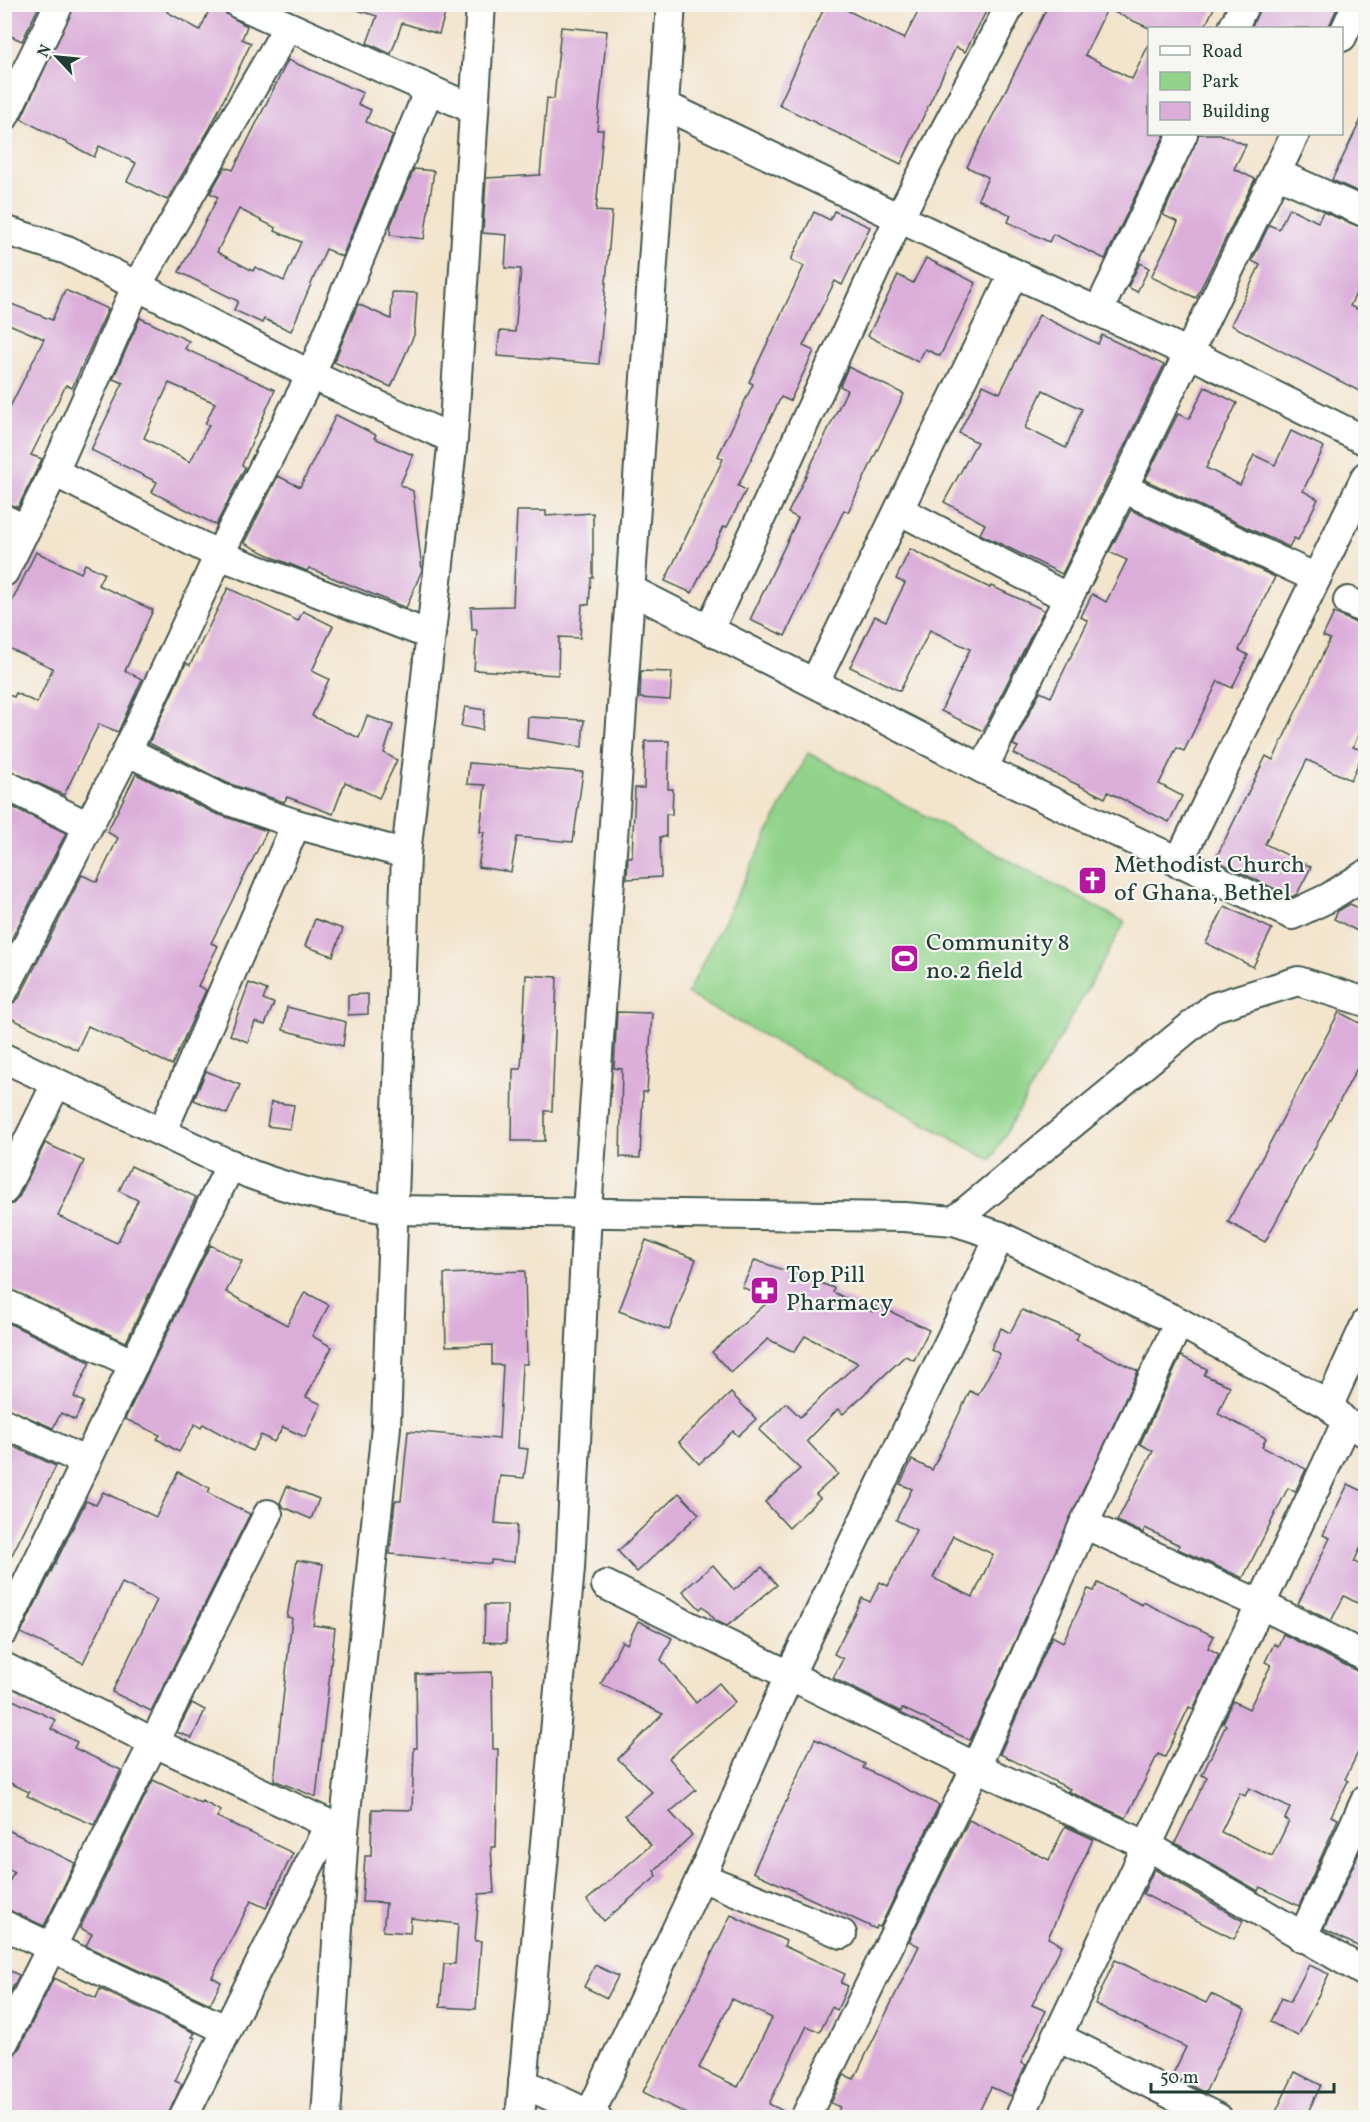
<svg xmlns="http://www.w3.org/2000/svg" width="1370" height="2122" font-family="Vollkorn,serif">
<rect width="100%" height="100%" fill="#f6f6f2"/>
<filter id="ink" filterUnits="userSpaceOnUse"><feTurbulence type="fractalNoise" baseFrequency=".0167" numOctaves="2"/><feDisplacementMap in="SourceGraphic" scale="12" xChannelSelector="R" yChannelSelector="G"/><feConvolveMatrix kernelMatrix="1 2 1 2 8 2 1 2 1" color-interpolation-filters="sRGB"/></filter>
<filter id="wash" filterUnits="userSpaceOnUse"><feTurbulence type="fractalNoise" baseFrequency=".008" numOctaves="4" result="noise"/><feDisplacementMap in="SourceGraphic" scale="24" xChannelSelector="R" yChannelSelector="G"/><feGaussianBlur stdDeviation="1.35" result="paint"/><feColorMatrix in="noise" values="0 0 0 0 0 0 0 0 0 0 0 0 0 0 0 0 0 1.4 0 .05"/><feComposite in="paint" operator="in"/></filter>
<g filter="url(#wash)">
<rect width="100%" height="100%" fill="#f3e4cc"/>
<path fill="#91d38a" stroke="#58885f" stroke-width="1.5" d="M808 753 1125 922 991 1160 687 994Z"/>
<g id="blocks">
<g fill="#dbaeda" fill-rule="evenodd">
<path d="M4 4H40L22 41 4 33Z"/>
<path d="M75 4H171L167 12 200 30 212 4H223L226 14 247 26 242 39 251 43 210 128 167 200 127 181 136 163 99 146 94 157 21 119Z"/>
<path d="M357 4H448L439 34 402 23 391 54 367 43 377 16 357 10Z"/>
<path d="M826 4H835L904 39 919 10 922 12 926 4H990L965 52 956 47 901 164 779 105Z"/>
<path d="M1049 4H1216L1204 28H1149L1107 9 1085 55 1132 79 1149 44V134H1165L1105 259 1053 234 1049 242 1008 222 1011 215 978 199 988 177 967 167Z"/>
<path d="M1262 4H1339L1328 28H1251Z"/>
<path d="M561 27 607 31 597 130H603L596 211 612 212 599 364 497 356 500 331 515 332 521 269 505 268 507 235 483 233 486 178 540 175 547 98 554 99Z"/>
<path d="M288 60 363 93 358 104 371 110 366 122 393 135 342 257 326 249 291 331 264 319 262 323 234 310 238 301 179 272 218 197 210 193 225 167 233 170ZM239 209 276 228 275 231 301 242 284 281 255 267 253 271 217 252Z"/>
<path d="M1365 111V195L1332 180Z"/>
<path d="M1199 134H1220L1246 145 1234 169 1255 179 1196 298 1151 277 1178 222 1163 215Z"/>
<path d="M414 169 434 171 424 239 390 235 391 225Z"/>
<path d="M1289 208 1318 222 1323 212 1365 229V275L1350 306 1363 312 1358 324 1365 327V394L1231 325 1260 265 1252 261 1269 225 1279 229Z"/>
<path d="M834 211 870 227 842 285 835 281 803 346 814 351 790 401 781 397 738 486 746 490 727 527 724 526 692 593 665 581 723 459 718 456 753 384 749 382 804 266 791 260 814 212 830 220Z"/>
<path d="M926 258 976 283 940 356 925 349 918 362 868 336 898 275 913 283Z"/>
<path d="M1140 263 1149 268 1137 292 1128 287Z"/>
<path d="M65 290 108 309 72 388 66 385 31 455 42 459 18 507 4 503V419L44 339 4 322V301L52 320Z"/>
<path d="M392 292 417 293 414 335 391 387 334 362 358 304 391 319Z"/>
<path d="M1039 315 1098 344 1102 335 1164 365 1062 574 980 534 985 524 944 502 977 442 959 433 983 385 1000 393ZM1043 390 1082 409 1066 448 1025 428Z"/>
<path d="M140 318 189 341 185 349 275 390 242 465 245 467 216 525 152 492 157 482 91 450 123 383 113 379ZM169 383 215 403 205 424 209 425 190 462 144 438Z"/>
<path d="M848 367 904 394 848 512 844 510 785 636 750 620 798 518 788 513 847 390 840 386Z"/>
<path d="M1205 387 1237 403 1206 468 1240 485 1254 455 1275 465 1291 431 1324 447 1303 491 1318 499 1298 540 1294 538 1289 547 1145 480 1178 414 1189 419Z"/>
<path d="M336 415 376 435 374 438 413 455 400 485 413 491 422 570 406 608 309 568 307 571 277 559 244 543 278 476 300 487Z"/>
<path d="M1131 510 1275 577 1239 650 1248 655 1232 688 1218 681 1184 751 1177 748 1159 784 1182 796 1169 822 1108 792 1105 798 1014 754 1018 747 1013 745 1040 692 1051 697 1088 621 1081 617 1092 594 1106 602 1127 560 1109 552Z"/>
<path d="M517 511H546V516L593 513V578H591L589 605 582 604 580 638 559 637 558 675 474 670 477 630H472L471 607 513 606Z"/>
<path d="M910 549 990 588 991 586 1044 610 983 731 941 711 970 649 930 630 900 691 850 667 875 616 886 621 905 583 896 579Z"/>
<path d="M36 552 81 573 85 564 104 573 98 585 153 610 125 671 142 679 118 732 99 724 64 795 4 768V693L14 697 16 693 37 703 53 668 4 646V618Z"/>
<path d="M228 588 298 621 303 611 333 626 312 671 329 679 312 716 359 738 367 716 393 725 384 753 397 760 379 798 345 782 333 814 287 797 284 802 227 783 149 743 186 663 190 665Z"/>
<path d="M1334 613 1365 627V720L1353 747 1364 751 1351 780 1307 760 1265 844 1311 867 1297 894 1292 897 1215 860 1266 756 1273 760 1330 639 1323 636Z"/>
<path d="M641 671 672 672 670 700 640 698Z"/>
<path d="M465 707 485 710 482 730 461 726Z"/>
<path d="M528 717 584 720 582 747 527 738Z"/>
<path d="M645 741H669L668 789H673L672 815 666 814V837H660L661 877 627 879 628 857H632L635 788H644Z"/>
<path d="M469 763 583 772 573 842 517 837 511 872 478 867 484 832H480L485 785 467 784Z"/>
<path d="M136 774 214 813 267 831 211 943 218 946 198 986 206 990 172 1065 88 1026 77 1050 4 1015V1006L12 1004 19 998 82 875 97 882 118 838 107 832Z"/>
<path d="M4 803 66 833 4 953Z"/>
<path d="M1350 904 1365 911V935L1334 919 1338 911Z"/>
<path d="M1225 906 1272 929 1253 967 1206 943Z"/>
<path d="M315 919 343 929 333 956 305 946Z"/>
<path d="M526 975 557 977 552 1111H545V1141H512L513 1069H521Z"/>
<path d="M249 983 267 990 263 1000 274 1003 265 1025 255 1022 248 1042 230 1035Z"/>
<path d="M368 994V1014L348 1015V995Z"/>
<path d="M287 1007 346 1022 343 1046 283 1030Z"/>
<path d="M617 1012 652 1013 647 1092H643L640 1158 620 1157 622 1069 614 1068Z"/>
<path d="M1339 1012 1365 1026V1053L1265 1242 1228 1222Z"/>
<path d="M206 1071 240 1085 227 1114 194 1100Z"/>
<path d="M271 1102 294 1105 290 1129 267 1126Z"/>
<path d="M45 1143 84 1161 58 1216 117 1243 138 1200 119 1191 131 1166 196 1197 126 1342 4 1287V1206L13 1204 19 1197Z"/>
<path d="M646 1240 696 1259 669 1330 619 1311Z"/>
<path d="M210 1245 242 1261 226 1292 287 1325 305 1292 329 1305 312 1336 332 1347 306 1397 321 1404 305 1437 283 1427 274 1442 261 1435 252 1451 203 1424 201 1428 195 1424 179 1452 157 1439 160 1435 125 1419Z"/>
<path d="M755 1260 834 1288 833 1292 873 1312 877 1305 929 1330 914 1360 905 1356 843 1414 838 1409 807 1441 838 1474 816 1494 820 1498 789 1528 765 1502 800 1469 759 1430 786 1403 800 1417 858 1363 805 1336 794 1352 768 1339 731 1373 712 1352 770 1300 742 1287Z"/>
<path d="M525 1271 527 1364H522L518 1448 528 1449 524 1478 500 1476 495 1523 517 1525 514 1562 491 1560V1564L390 1554 395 1501H401L408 1431 499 1439 503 1365H492V1345L446 1346 444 1274Z"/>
<path d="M1022 1310 1079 1334 1076 1340 1138 1371 970 1740 902 1708 901 1712 833 1678 843 1659 834 1654 862 1598 870 1602 880 1582 888 1586 916 1530 896 1520 912 1489 900 1484 912 1460 932 1470 970 1391 978 1395 1000 1354 991 1349 1001 1328 1010 1333ZM953 1536 993 1554 973 1597 933 1578Z"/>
<path d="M4 1321 90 1362 74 1397 84 1402 75 1420 61 1413 53 1428 4 1407Z"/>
<path d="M1181 1356 1207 1369 1204 1375 1230 1386 1218 1414 1266 1438 1262 1447 1306 1469 1295 1492 1288 1488 1243 1578 1178 1549 1179 1545 1145 1528 1143 1533 1117 1521 1153 1451 1140 1444Z"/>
<path d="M731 1393 756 1419 738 1436 733 1431 699 1464 679 1442Z"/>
<path d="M4 1442 56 1466 4 1571Z"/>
<path d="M178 1472 210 1488 208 1493 250 1514 151 1711 112 1692 157 1600 122 1583 83 1663 21 1633 86 1501 96 1505 103 1492 156 1517Z"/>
<path d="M1348 1484 1365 1492V1538L1354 1562 1365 1567V1607L1344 1596 1331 1621 1298 1604 1330 1538 1323 1535Z"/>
<path d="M287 1486 319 1499 311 1519 283 1507 280 1503Z"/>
<path d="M679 1493 699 1514 637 1572 618 1551Z"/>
<path d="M297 1560 323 1564 313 1625 335 1628 316 1797 274 1780 292 1618 287 1617Z"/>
<path d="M713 1565 734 1590 762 1567 777 1585 727 1626 716 1621 703 1606 700 1609 683 1591Z"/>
<path d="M1098 1583 1142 1605 1143 1602 1214 1636 1208 1648 1219 1654 1193 1709 1189 1707 1165 1757 1158 1754 1126 1818 1068 1791 1070 1789 1000 1754 1052 1636 1063 1642 1088 1589 1094 1591Z"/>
<path d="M485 1605H507L506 1643 484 1642Z"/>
<path d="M638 1621 672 1638 661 1660 696 1703 719 1683 735 1702 669 1758 696 1790 670 1812 692 1835 654 1871 657 1876 604 1921 587 1900 651 1845 625 1815 652 1792 618 1759 663 1714 601 1684 622 1641 627 1644Z"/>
<path d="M1283 1634 1365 1675V1738L1345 1779 1348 1781 1331 1816 1338 1819 1299 1906 1260 1887 1258 1891 1175 1843 1207 1777 1202 1775 1226 1725 1223 1723 1233 1701 1249 1709 1271 1665 1265 1662 1274 1644 1278 1646ZM1249 1788 1290 1808 1285 1819 1289 1821 1272 1856 1221 1832 1240 1793 1245 1796Z"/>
<path d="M492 1672 493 1749H498L496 1847H491L494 1893 479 1894 475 1941H481L476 2009 440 2007 444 1964H455L458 1924 411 1918 410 1933 383 1931 386 1903 362 1902 365 1856H371L372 1809 412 1810 414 1748H417L416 1674Z"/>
<path d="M4 1696 56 1720 51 1729 77 1742 74 1748 121 1770 94 1825 27 1796 29 1792 4 1780Z"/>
<path d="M192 1703 205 1710 192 1738 177 1732Z"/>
<path d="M815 1739 865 1764 863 1768 939 1805 880 1927 877 1926 876 1929 753 1872Z"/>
<path d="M153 1780 201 1803 202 1801 221 1811 217 1817 293 1853 266 1908 251 1901 212 1977 221 1982 210 2004 86 1946 92 1934 80 1928Z"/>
<path d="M969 1820 1049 1860 1065 1826 1093 1839 1048 1938 1062 1945 1032 2005 1046 2011 1021 2063 1026 2065 1011 2096 991 2087 976 2118H835L840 2107 831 2103 844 2075 854 2079 919 1946 909 1941Z"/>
<path d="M4 1828 75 1863 44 1926 4 1908V1892L14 1872 4 1867Z"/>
<path d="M1365 1840V1950L1324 1929Z"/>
<path d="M1154 1869 1243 1921 1234 1939 1143 1894Z"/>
<path d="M731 1915 786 1941 784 1946 845 1974 841 1983 848 1986 837 2010 832 2007 820 2032 807 2026 769 2104 789 2114V2118H695L643 2092ZM732 1999 772 2018 738 2087 699 2068Z"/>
<path d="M1115 1960 1206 2003 1211 1994 1245 2010 1205 2093 1172 2076 1186 2047 1095 2004Z"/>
<path d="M595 1965 618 1976 607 1998 584 1987Z"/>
<path d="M1309 1965 1329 1974 1298 2036 1270 2022 1281 1998 1290 2002Z"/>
<path d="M4 1968 19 1975 4 2004Z"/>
<path d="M54 1978 96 1998 100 1989 195 2033 192 2037 195 2038 175 2081 182 2084 167 2118H4V2058L13 2056 19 2049Z"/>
<path d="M1295 2072 1321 2085 1305 2118H1273Z"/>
</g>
</g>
</g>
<g filter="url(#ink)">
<use href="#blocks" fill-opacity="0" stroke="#3f564b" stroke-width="1.5"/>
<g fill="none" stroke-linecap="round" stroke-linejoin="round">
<defs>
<g id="minor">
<path d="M239 4 473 109"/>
<path d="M1233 28 1245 4"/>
<path d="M1342 37 1357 4"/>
<path d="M664 105 1014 273 1189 353 1366 441"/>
<path d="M4 117 59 4"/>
<path d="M1276 173 1366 213"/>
<path d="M4 230 67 250 311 375 453 439"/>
<path d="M1098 312 1183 134"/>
<path d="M54 472 219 555 430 635"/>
<path d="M1123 488 1316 578"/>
<path d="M899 510 1068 598"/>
<path d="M4 519 26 530"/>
<path d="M4 572 54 472 136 287 288 27"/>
<path d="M631 590 983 769 1292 915 1328 898 1366 874"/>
<path d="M1348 601 1366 610"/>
<path d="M709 630 899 218 1011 4"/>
<path d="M815 682 1014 273"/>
<path d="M127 751 219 555 311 375 429 90"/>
<path d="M983 769 1123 488 1295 134"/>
<path d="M4 784 88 826"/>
<path d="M1178 863 1366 476"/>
<path d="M4 990 127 751 221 798 296 824 406 854"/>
<path d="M4 1058 250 1174C297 1192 343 1201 392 1210L904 1217 954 1221 1000 1236 1179 1322 1329 1405 1346 1423 1366 1433"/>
<path d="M162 1132 296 824"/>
<path d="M4 1190 56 1084"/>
<path d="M954 1221 1214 1007 1298 981 1366 1002"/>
<path d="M4 1303 134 1364"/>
<path d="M1329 1405 1366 1323"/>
<path d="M4 1423 86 1462"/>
<path d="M1084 1524 1262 1605 1366 1657"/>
<path d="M606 1585 976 1767 1148 1846 1366 1973"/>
<path d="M4 1631 231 1164"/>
<path d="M4 1667 153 1742 344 1831"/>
<path d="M701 1877 842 1934"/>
<path d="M4 1925 227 2030"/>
<path d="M1302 1938 1366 1799"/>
<path d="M1056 2036 1218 2118"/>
<path d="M4 2042 268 1514"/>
<path d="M523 2083 597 2118"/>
<path d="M590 2114 701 1877 789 1676 1000 1236"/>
<path d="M183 2118 330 1823"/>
<path d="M326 2118 344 1831 386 1427 406 854 453 439 481 4"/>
<path d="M520 2118 570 1568 587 1211 671 4"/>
<path d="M805 2118 976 1767 1084 1524 1179 1322"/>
<path d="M1019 2118 1346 1423"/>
</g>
</defs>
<use href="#minor" stroke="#3f564b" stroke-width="32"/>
<use href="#minor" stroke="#fff" stroke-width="28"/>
</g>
</g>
<defs>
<symbol id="church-square" viewBox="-11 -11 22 22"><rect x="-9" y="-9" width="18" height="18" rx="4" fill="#b5179e" stroke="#f6f6f2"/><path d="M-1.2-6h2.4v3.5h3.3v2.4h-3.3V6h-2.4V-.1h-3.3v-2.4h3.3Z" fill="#fff"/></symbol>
<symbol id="stadium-square" viewBox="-11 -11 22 22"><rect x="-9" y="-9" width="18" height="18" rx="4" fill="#b5179e" stroke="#f6f6f2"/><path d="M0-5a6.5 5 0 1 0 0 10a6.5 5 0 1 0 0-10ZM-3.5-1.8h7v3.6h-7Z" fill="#fff"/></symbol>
<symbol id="pharmacy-square" viewBox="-11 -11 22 22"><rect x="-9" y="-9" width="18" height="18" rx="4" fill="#b5179e" stroke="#f6f6f2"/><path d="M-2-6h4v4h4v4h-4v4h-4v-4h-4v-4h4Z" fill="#fff"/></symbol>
</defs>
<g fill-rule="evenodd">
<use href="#church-square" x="1076" y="864" width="33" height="33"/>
<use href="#stadium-square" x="888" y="942" width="33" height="33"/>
<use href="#pharmacy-square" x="748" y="1274" width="33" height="33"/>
</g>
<g text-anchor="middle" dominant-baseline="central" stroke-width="4.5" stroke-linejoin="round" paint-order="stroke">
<g font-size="24" fill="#1f3d34" stroke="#f6f6f2" text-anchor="start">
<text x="1114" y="866">Methodist Church<tspan x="1114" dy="28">of Ghana, Bethel</tspan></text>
<text x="926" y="944">Community 8<tspan x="926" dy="28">no.2 field</tspan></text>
<text x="786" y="1276">Top Pill<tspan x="786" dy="28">Pharmacy</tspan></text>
</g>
</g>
<rect width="1370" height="2122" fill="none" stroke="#f6f6f2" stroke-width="24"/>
<rect x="1148" y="27" width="195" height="108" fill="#f6f6f2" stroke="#a0aca6" stroke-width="1.5"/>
<rect x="1160" y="46" width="30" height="9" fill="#ffffff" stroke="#a0aca6" stroke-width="1.5"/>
<text x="1202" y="57" font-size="18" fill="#1f3d34">Road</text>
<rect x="1160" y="72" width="30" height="18" fill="#91d38a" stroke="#a0aca6" stroke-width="1.5"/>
<text x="1202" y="87" font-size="18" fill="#1f3d34">Park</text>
<rect x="1160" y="102" width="30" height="18" fill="#dbaeda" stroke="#a0aca6" stroke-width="1.5"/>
<text x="1202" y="117" font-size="18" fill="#1f3d34">Building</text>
<g transform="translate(57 57) rotate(296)" stroke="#f6f6f2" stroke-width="4.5" paint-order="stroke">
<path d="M0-4.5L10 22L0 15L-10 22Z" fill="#1f3d34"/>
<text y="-9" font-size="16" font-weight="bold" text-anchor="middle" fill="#1f3d34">N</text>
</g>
<path d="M1151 2083v9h183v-9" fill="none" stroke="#1f3d34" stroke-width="3"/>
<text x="1160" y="2083" font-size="18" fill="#1f3d34" stroke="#f6f6f2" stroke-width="4.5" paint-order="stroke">50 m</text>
</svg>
